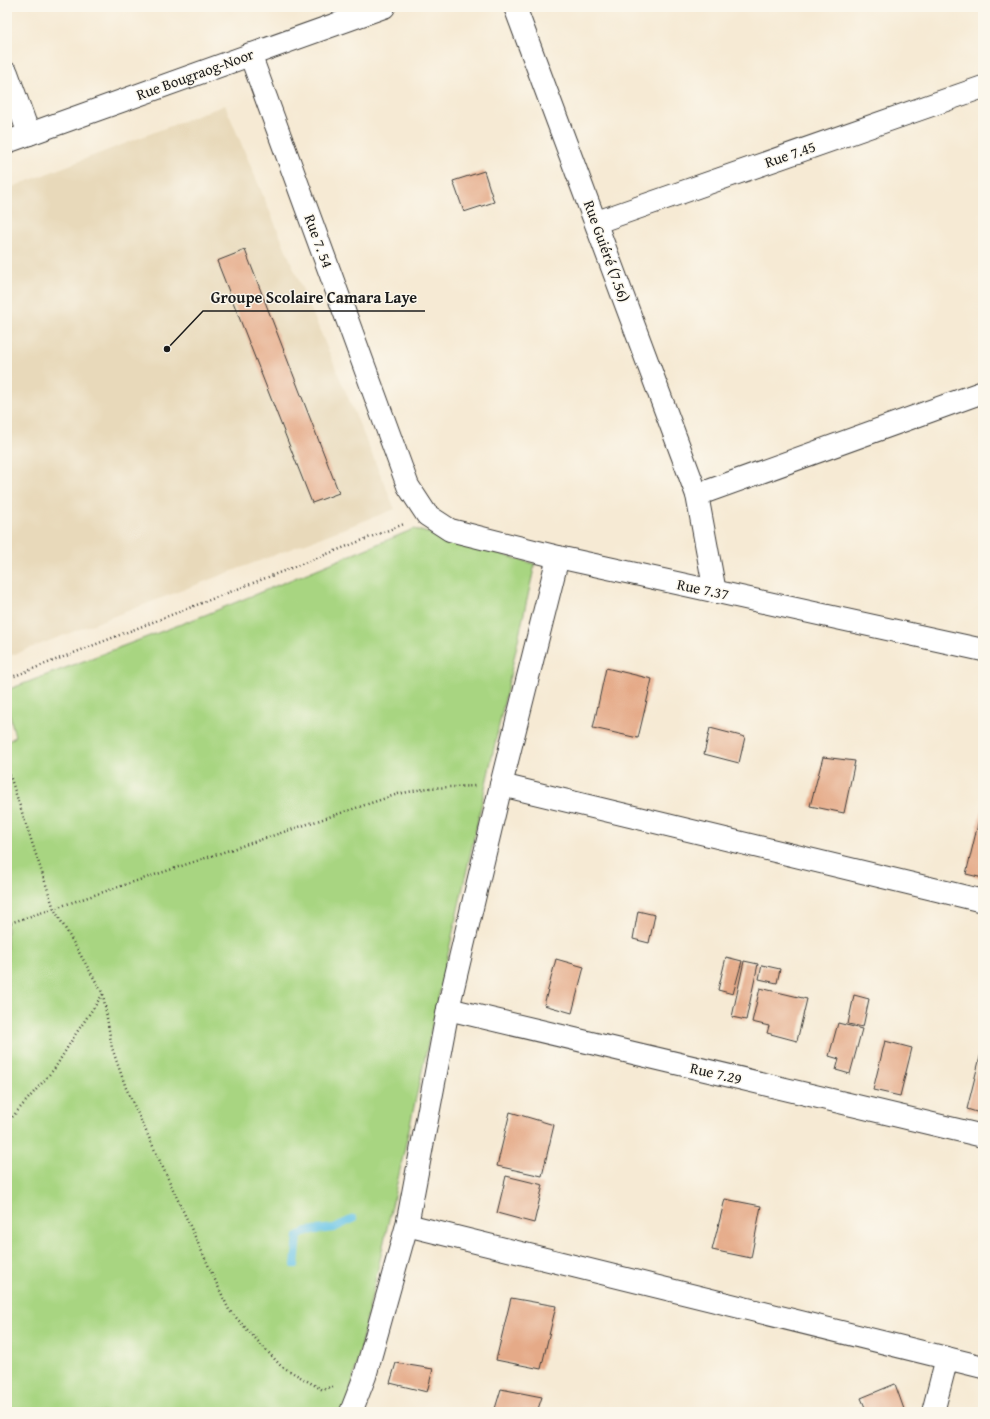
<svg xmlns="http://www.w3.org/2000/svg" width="990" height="1419" font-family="'Gentium Book Plus',serif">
<rect width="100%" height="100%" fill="#fbf7ec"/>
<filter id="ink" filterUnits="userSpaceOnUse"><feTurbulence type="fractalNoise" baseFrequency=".025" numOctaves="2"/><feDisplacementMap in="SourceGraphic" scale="8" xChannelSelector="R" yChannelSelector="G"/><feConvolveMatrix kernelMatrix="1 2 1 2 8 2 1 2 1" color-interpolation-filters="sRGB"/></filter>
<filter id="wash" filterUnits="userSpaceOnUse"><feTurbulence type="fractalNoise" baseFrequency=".012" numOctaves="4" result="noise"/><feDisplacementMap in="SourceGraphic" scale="16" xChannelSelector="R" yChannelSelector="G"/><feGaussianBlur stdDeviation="0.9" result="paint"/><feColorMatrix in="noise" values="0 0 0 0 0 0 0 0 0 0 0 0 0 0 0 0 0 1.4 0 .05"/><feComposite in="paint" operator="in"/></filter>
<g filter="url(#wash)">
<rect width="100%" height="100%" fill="#f6ead4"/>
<path fill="#e8d9ba" d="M225 105 395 509 7 657V189Z"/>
<path fill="#a8d581" stroke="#62784e" d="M414 529 535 564 346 1412H7V742L15 737 7 703V690L205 615Z"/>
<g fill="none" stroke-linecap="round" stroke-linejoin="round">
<path stroke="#69c5e7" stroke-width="8" d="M295 1265 298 1236 307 1231 334 1228 353 1219"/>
</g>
<g id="blocks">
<g fill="#e5aa88">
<path d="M484 171 494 202 464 212 453 181Z"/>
<path d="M245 250 339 493 312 503 217 261Z"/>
<path d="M606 668 652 679 638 738 593 728Z"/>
<path d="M710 728 745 737 739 763 704 754Z"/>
<path d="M823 757 855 761 844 813 810 806Z"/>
<path d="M982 807H983V878L966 874Z"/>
<path d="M638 911 655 915 649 943 633 939Z"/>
<path d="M726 957 742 961 733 994 718 990Z"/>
<path d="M556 959 584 967 572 1013 544 1005Z"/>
<path d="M744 961 758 964 746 1020 732 1017Z"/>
<path d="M762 965 780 969 777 983 759 979Z"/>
<path d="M760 988 807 999 797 1041 767 1033 769 1026 752 1022Z"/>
<path d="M854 995 869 999 863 1027 848 1024Z"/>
<path d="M838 1023 862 1029 850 1074 836 1070 839 1059 829 1056Z"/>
<path d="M885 1041 912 1048 900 1096 873 1090Z"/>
<path d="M982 1049H983V1114L967 1109Z"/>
<path d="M510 1112 554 1125 542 1176 497 1166Z"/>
<path d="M506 1176 543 1185 534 1223 497 1213Z"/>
<path d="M725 1199 761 1206 751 1258 712 1250Z"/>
<path d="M511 1298 556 1306 541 1369 496 1360Z"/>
<path d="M396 1363 433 1369 427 1392 390 1383Z"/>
<path d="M895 1384 905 1412H867L861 1398Z"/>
<path d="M501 1389 542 1397 537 1412H494Z"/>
</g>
</g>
</g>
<g filter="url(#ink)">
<use href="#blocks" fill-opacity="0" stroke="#3d3b38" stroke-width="1"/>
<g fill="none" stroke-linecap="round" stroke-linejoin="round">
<defs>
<g id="minor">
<path d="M515 7 697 495 715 592"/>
<path d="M250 54 408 486 427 515 450 530 558 557 983 650"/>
<path d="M7 73 29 134"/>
<path d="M7 142 384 7"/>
<path d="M597 222 983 87"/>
<path d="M697 495 983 392"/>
<path d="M501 785 983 901"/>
<path d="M448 1009 983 1136"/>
<path d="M407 1225 983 1367"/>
<path d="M351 1412 365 1376 407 1225 448 1009 501 785 558 557"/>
<path d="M933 1412 947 1358"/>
</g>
</defs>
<use href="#minor" stroke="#3d3b38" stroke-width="24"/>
<g stroke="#3d3b38" stroke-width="2.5" stroke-dasharray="1 3" stroke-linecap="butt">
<path d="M7 679 404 524"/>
<path d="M7 767 54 909 103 994 112 1048 126 1088 229 1310 281 1366 323 1390 333 1386"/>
<path d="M7 924 398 794 428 788 475 786"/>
<path d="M7 1123 55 1068 75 1035 103 994"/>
</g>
<use href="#minor" stroke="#fff" stroke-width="22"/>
</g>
</g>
<g text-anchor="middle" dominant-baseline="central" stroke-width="3" stroke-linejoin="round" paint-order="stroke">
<g font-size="15" fill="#1c1c1c" stroke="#fbf7ec">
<text transform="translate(195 74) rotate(-20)">Rue Bougraog-Noor</text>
<text transform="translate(790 154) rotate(-19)">Rue 7.45</text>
<text transform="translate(319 241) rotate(70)">Rue 7. 54</text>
<text transform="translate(607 251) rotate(70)">Rue Guiéré (7.56)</text>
<text transform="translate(703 589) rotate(12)">Rue 7.37</text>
<text transform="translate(716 1073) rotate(13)">Rue 7.29</text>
</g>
</g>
<path fill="none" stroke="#1c1c1c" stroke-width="1.5" d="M167 349L203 311H425"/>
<circle fill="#1c1c1c" stroke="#fbf7ec" stroke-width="1.5" cx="167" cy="349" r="4"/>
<g font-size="16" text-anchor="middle" font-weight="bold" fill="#1c1c1c" stroke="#fbf7ec" stroke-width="3" stroke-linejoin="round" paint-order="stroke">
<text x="314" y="303">Groupe Scolaire Camara Laye</text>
</g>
<rect width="990" height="1419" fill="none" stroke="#fbf7ec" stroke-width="24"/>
</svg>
